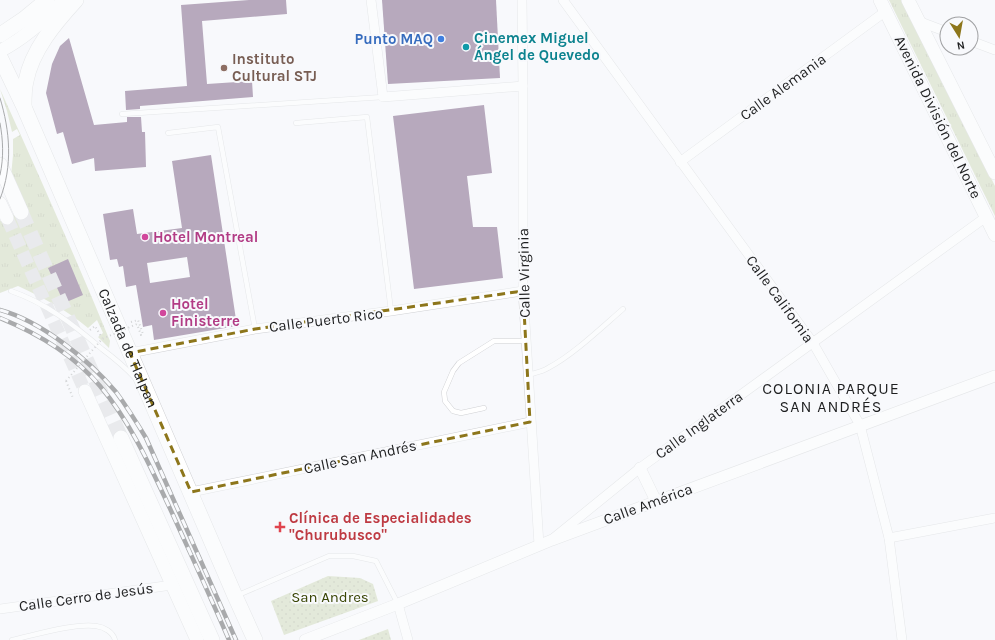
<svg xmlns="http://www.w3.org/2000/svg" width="995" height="640" font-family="Karla,sans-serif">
<defs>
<pattern id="grass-tufts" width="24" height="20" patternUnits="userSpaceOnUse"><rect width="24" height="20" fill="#cbd5b2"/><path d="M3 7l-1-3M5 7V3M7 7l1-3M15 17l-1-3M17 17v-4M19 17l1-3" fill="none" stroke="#aeb699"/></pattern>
<pattern id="park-dots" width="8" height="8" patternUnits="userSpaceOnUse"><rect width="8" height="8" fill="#cbd5b2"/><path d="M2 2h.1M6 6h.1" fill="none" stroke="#aeb699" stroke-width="1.8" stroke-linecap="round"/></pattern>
</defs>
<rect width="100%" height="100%" fill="#f8f9fc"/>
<g fill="url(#grass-tufts)">
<path d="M889 0H902L995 186V216Z"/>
<path d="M0 89C38 173 75 256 110 341L109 348 98 337 103 333 97 320 88 328C67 310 42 297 18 286L0 293V221L26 209 11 176 13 155V139L20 135 17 129 12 132 7 111Z"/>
</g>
<g fill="url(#park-dots)">
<path d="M328 576 360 578 373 584 378 601 284 635 271 601Z"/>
<path d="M388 629 391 640H359Z"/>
</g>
<g fill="#684771" fill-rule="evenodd">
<path d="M249 0H286L287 14 202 21 207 84 252 81 253 97 140 106V109L126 110 125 91 187 86 181 5Z"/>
<path d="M382 0H496L500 78 388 84Z"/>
<path d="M69 38 94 125 127 122V117H141L142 132H145L146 167 95 171 94 158 72 164 63 132 57 134 46 93 52 64 60 46Z"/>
<path d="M484 105 492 173 467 176 473 227H497L503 278 414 289 393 116Z"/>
<path d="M211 155 237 326 154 340 152 325 143 327 136 285 126 287 123 266 119 267 117 259 110 260 103 214 133 209 137 234 182 228 172 161ZM187 257 190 277 150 283 147 263Z"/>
<path d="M68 259 83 295 64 303 48 268Z"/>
</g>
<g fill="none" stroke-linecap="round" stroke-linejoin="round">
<path stroke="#d7d8db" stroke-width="13" stroke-dasharray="13 6" stroke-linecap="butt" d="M7 218 85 391"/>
<path stroke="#d7d8db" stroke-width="15" stroke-dasharray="15 8" stroke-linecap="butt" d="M21 212 121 438"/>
<defs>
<g id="service">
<path d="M122 114 383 97"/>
<path d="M296 123 367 117 391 311"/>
<path d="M168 133 218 127 255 329"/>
<path d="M11 291C46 303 74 325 102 349 114 358 125 367 135 378"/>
<path d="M528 375C534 373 542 372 548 368 573 355 601 328 623 309"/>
<path d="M484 408 461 413 453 411 445 401 444 392 453 371 459 363 494 341H526"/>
<path d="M236 596 329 556H353L376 561 398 604"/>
<path d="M12 640C35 635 74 623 96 626 104 627 113 632 115 640"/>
</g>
<g id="minor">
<path d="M371 0 383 97 523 86"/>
<path d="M522 0 523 86V291L539 545"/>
<path d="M563 0 813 343 860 425 889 538 902 640"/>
<path d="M918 21 947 32"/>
<path d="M971 41 995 50"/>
<path d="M680 162 886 11"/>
<path d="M130 353 255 329 391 311 523 291"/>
<path d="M191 492 530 422"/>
<path d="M555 537 640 468 986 217"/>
<path d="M889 538 995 518"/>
<path d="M398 604 408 640"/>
<path d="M0 609 172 585"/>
</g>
<g id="tertiary">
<path d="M640 468 656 501"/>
<path d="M305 640 398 604 552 540 995 376"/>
</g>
<g id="secondary">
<path d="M880 0 995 235"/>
<path d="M908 0 995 173"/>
<path d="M0 51C25 38 45 20 64 0"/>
<path d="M0 203 7 218"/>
<path d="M85 391 197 640"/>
</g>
<g id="trunk">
<path d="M0 35 24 19 47 0"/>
<path id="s1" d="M0 57 24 107 235 596 255 640"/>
<path d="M24 106C24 98 24 89 26 81 32 50 55 23 76 0"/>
<path d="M0 165 21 212"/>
<path d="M121 438 212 640"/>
</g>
</defs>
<use href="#service" stroke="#d0d1d4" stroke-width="5.5"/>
<use href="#minor" stroke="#d0d1d4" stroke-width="10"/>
<use href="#tertiary" stroke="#d0d1d4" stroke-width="12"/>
<use href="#secondary" stroke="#d0d1d4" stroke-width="14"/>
<use href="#trunk" stroke="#d0d1d4" stroke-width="16"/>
<g stroke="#a7a8aa" stroke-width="2" stroke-dasharray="1 3" stroke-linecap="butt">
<path d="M131 322 138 320 143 334 141 335 137 324"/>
<path d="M90 330 95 326 102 338"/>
<path d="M66 381 73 398H74"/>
</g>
<use href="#service" stroke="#fff" stroke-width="4.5"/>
<use href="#minor" stroke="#fff" stroke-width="9"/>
<use href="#tertiary" stroke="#fff" stroke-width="11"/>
<use href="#secondary" stroke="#fff" stroke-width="13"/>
<use href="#trunk" stroke="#fff" stroke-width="15"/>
<g stroke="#494a4c" stroke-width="1">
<path d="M0 98C10 131 13 166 0 199"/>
<path d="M0 123C3 140 4 157 0 175"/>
</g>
<defs>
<g id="rail">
<path d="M0 310C41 321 89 360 116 392 127 407 137 423 146 438L236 640"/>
<path d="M0 318C37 333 74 355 100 386 132 424 152 470 173 515 192 557 211 598 229 640"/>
</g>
</defs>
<use href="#rail" stroke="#494a4c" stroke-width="4.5"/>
<use href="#rail" stroke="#f8f9fc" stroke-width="3" stroke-dasharray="9" stroke-linecap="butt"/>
<path stroke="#a7a8aa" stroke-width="2" stroke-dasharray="1 3" stroke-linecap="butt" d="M66 381 102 339 137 324"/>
</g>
<path d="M0 0H995V640H0ZM523 291 530 422 191 492 130 353 255 329Z" fill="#f8f9fc" fill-opacity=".55" fill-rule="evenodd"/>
<path fill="none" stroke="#8d761b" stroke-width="3" stroke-dasharray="8 5" stroke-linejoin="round" d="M523 291 530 422 191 492 130 353 255 329Z"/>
<circle fill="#3f7fe0" stroke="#f8f9fc" stroke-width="1.5" cx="441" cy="39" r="4"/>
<circle fill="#0f9aa8" stroke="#f8f9fc" stroke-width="1.5" cx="466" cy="47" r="4"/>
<circle fill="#8d6e63" stroke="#f8f9fc" stroke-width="1.5" cx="224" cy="68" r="4"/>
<g fill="#d1479c" stroke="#f8f9fc" stroke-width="1.5">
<circle cx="145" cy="237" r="4"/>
<circle cx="163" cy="313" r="4"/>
</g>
<path fill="#e0444e" stroke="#f8f9fc" stroke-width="1.5" d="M278 521h4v4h4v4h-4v4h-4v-4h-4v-4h4z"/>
<g text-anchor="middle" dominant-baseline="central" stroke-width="4" stroke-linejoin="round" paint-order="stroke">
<g font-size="15" font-weight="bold" fill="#0d838f" stroke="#f8f9fc" text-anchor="start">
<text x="474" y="38">Cinemex Miguel<tspan x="474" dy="17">Ángel de Quevedo</tspan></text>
</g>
<g font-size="15" font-weight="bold" fill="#366cbe" stroke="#f8f9fc" text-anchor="end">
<text x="433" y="39">Punto MAQ</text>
</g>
<g font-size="15" font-weight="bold" fill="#785e54" stroke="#f8f9fc" text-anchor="start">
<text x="232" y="59">Instituto<tspan x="232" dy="17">Cultural STJ</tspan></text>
</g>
<g font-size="15" fill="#1e1f20" stroke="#f8f9fc">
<text transform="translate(783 87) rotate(-36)">Calle Alemania</text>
<text transform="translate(938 117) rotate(64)">Avenida División del Norte</text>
<text transform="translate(524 273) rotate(-91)">Calle Virginia</text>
<text transform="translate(780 299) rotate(54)">Calle California</text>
<text transform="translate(326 320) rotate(-7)">Calle Puerto Rico</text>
<text stroke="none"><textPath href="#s1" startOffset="318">Calzada de Tlalpan</textPath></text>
<text transform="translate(699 425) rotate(-36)">Calle Inglaterra</text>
<text transform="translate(360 457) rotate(-12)">Calle San Andrés</text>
<text transform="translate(648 504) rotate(-20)">Calle América</text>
<text transform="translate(86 597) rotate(-8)">Calle Cerro de Jesús</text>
</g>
<g font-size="15" font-weight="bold" fill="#b23c85" stroke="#f8f9fc" text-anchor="start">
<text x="153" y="237">Hotel Montreal</text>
<text x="171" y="304">Hotel<tspan x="171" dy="17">Finisterre</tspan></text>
</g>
<g font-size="15" font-weight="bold" fill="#be3a42" stroke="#f8f9fc" text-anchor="start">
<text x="289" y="518">Clínica de Especialidades<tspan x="289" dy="17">"Churubusco"</tspan></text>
</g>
<g font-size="15" fill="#394504" stroke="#f8f9fc">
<text x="330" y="597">San Andres</text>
</g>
<g font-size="16" letter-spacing="1" fill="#1e1f20" stroke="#f8f9fc">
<text x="831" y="388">COLONIA PARQUE<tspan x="831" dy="18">SAN ANDRÉS</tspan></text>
</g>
</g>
<g transform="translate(959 36) rotate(169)"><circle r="19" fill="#f8f9fc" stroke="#a1a2a4"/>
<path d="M0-3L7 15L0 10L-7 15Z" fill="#8d761b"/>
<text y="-6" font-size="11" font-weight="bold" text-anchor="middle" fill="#1e1f20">N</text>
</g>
</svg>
